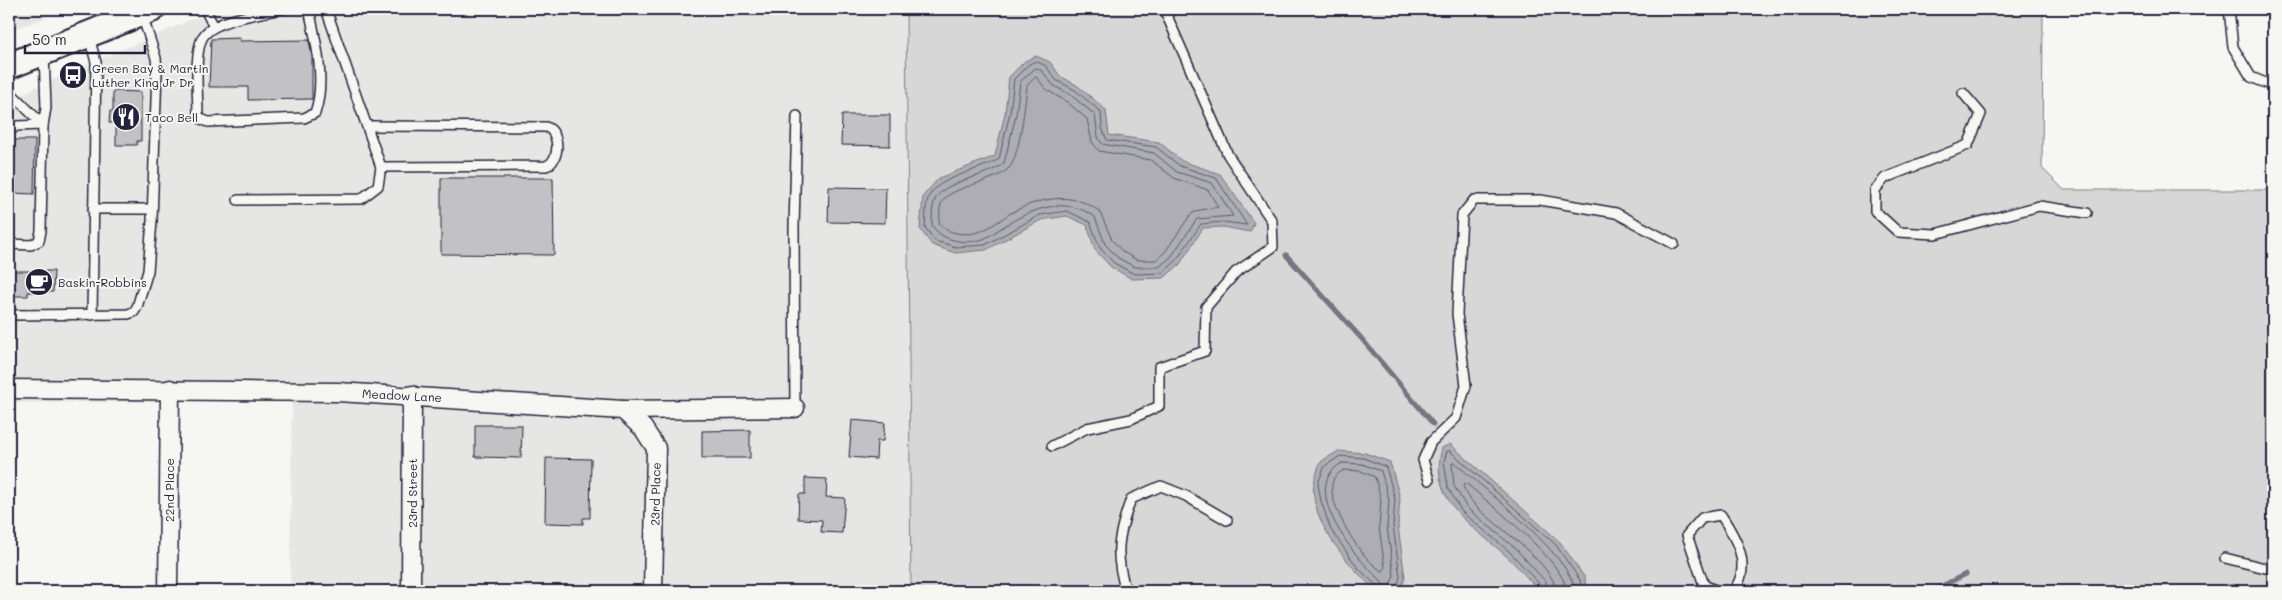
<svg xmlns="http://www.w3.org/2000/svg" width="2282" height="600" font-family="Mali,sans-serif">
<rect width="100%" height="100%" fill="#f6f6f2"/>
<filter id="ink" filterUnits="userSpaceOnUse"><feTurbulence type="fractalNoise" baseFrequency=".02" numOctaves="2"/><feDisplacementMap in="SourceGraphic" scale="10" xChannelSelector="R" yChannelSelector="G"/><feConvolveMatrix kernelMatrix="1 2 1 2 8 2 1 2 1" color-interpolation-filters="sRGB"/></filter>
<g filter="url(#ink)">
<g fill="#e6e6e4">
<path d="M9 9H69L9 31Z"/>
<path d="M215 9H906L911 591H290L292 400 9 403V101L34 88Z"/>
</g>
<path fill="#d7d7d7" stroke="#7c7c89" d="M906 9H2043L2042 168 2064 190H2273V591H911Z"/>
<g fill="#adadb3" stroke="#757583">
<path d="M1036 56 1050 62 1060 76 1078 86 1106 110 1109 135 1159 142 1182 161 1220 174 1254 223 1250 232 1223 227 1203 228 1180 264 1164 278 1132 279 1111 267 1095 250 1087 225 1067 216 1041 220 986 250 955 253 932 245 920 229 923 196 939 178 995 156 1005 113 1009 77 1025 61Z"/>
<path d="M1450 444 1560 542 1585 578 1586 590 1539 591C1528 579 1518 566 1505 555 1472 525 1428 501 1442 448Z"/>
<path d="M1339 451 1365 453 1390 462 1400 498 1398 526 1405 578 1400 591H1376C1348 565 1300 512 1317 472 1318 468 1319 464 1322 461 1327 457 1334 454 1339 451Z"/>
</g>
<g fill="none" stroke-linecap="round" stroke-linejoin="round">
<g stroke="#5a5a6b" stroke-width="1">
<path d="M1036 61 1046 66 1056 80 1075 90 1101 112 1102 128 1107 140 1156 147 1180 166 1216 178 1247 225 1223 222 1201 224 1176 261 1163 273 1134 274 1114 263 1100 248 1090 222 1067 211 1040 215 985 245 956 247 935 241 925 227C926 218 925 207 928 199 935 177 980 171 999 159L1010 113 1014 79 1028 65Z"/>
<path d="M1036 68 1042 71 1053 85 1072 96 1095 115 1098 137 1102 144 1154 153 1177 172 1212 183 1233 216 1197 219 1171 257 1159 267H1135L1118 258 1105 244 1095 217C1066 196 1034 208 1006 225 999 229 991 236 983 239 965 245 941 241 932 225 932 218 932 209 934 202 941 180 987 178 1004 163L1016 115 1020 82Z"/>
<path d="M1036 77 1047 90 1067 102 1087 119 1092 142 1099 151 1151 160 1174 178 1208 190 1218 207 1200 210 1191 214 1165 252 1156 260H1137L1123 252 1112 240 1100 212C1073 190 1039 198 1011 213 1001 219 992 227 981 231 969 236 947 235 939 223 940 218 939 209 941 204 949 185 994 184 1009 168 1020 156 1025 103 1027 86Z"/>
<path d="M1342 463 1362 464 1381 471 1389 500 1387 527 1394 576 1388 589C1384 587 1382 582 1378 578 1354 556 1297 487 1342 463Z"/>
<path d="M1344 470 1361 471 1375 477 1381 500 1379 527 1385 568 1383 571C1363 563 1329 507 1332 485 1333 477 1338 473 1344 470Z"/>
<path d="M1379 591 1377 586 1358 568 1331 530 1321 501 1318 483 1325 466 1340 456 1364 458 1386 467 1395 499 1393 526 1400 577 1396 591"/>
<path d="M1542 591 1541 586 1510 552 1462 512 1448 488 1444 461 1447 451H1450L1556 545 1580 580 1581 591"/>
<path d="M1549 591 1546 582 1515 548 1467 508 1454 486 1452 463H1455C1484 489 1571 555 1575 591"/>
<path d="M1556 591C1555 564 1492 524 1474 504 1470 500 1467 493 1463 487L1464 484H1467C1491 505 1564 561 1567 591"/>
</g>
<g stroke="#757583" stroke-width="5">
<path d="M1286 255 1361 338 1433 424"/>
<path d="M1932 591 1966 574"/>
</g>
</g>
<g fill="#c2c2c4" stroke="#22223b">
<path d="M240 38V41L309 40 312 57V99L248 100V87H209L211 39Z"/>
<path d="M113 91 141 92V141H137V145H116V123H109L110 111H113Z"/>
<path d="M842 115H890V146L841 145Z"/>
<path d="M10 140H35L34 194 10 193Z"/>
<path d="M441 178H553L554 255 441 254Z"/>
<path d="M829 187 886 188 885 223 828 222Z"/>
<path d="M9 271H54L53 292H28V296H9Z"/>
<path d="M852 420 885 423 883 441H877L876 459 849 457Z"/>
<path d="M475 425H522L521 458 475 457Z"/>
<path d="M750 430V458H702V431Z"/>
<path d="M546 458 591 459 590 518H583V524L545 523Z"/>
<path d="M805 478 827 479 826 497 845 498 842 533 821 532 822 520 798 519 799 494H805Z"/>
</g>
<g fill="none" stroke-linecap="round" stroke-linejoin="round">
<defs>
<g id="lane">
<path d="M205 9 214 27"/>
<path d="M282 9C263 13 218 19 205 34 193 47 198 95 198 114L201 119 208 122 304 118 315 113C326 81 316 41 309 9"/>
<path d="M2229 9 2233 47 2251 77 2273 86"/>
<path d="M89 37 96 62 92 315"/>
<path d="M9 91 43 125"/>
<path d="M1963 93 1981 114 1968 145 1885 178 1875 190V211L1898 232 1935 234 2039 206 2087 213"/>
<path d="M367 126 546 127C560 131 561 161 546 166L381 167"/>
<path d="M9 132 16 126 43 125"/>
<path d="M238 200 361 199 378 186 381 167 326 9"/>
<path d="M93 209H152"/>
<path d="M9 244 31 245 39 241 41 231 43 125 46 108 44 53"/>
<path d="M9 315 128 314 134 312 137 307 148 271 152 221 157 70 156 58 142 15"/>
<path d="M795 408 794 227 797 116"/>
<path d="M1052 446 1087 428 1131 419 1159 406V367L1205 351 1206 307 1236 272 1273 247 1272 221 1228 155 1164 9"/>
<path d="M1429 480 1423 460 1431 442 1456 418 1466 386 1457 314 1462 215 1474 200H1540L1616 213 1674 244"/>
<path d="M2225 558 2265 568 2273 567"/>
<path d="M1126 591C1114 554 1118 535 1131 499L1161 486 1186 496 1227 520"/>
<path d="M1717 591 1704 585 1687 535 1702 518 1721 515C1736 538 1753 567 1733 591"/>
</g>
<g id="street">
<path d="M9 389 338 392 623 410 795 408"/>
<path d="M623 410 643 428 656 448 653 591"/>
<path d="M168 591 170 389"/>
<path d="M411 591 412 395"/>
</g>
<path id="secondary" d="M9 66 152 9"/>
</defs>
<use href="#lane" stroke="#22223b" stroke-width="12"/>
<use href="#street" stroke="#22223b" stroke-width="21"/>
<use href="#secondary" stroke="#22223b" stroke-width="29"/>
<use href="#lane" stroke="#f6f6f2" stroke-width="9"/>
<use href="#street" stroke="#f6f6f2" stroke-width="18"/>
<use href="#secondary" stroke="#f6f6f2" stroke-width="25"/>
</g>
</g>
<defs>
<symbol id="bus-disc" viewBox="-11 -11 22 22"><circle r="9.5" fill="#22223b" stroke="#f6f6f2"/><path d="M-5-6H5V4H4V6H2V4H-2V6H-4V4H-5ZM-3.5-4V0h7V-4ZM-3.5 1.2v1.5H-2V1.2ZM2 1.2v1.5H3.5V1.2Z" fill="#fff"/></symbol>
<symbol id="restaurant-disc" viewBox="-11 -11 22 22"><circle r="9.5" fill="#22223b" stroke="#f6f6f2"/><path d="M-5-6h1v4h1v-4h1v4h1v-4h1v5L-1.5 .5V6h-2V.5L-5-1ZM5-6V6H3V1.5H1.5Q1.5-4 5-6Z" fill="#fff"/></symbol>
<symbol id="cafe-disc" viewBox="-11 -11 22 22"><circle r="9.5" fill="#22223b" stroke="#f6f6f2"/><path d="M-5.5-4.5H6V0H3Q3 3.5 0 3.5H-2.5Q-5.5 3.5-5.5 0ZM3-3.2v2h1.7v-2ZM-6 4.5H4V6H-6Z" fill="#fff"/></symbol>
</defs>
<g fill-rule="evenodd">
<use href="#bus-disc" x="57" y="59" width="32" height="32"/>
<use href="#restaurant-disc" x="110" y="101" width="32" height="32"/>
<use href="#cafe-disc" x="23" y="266" width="32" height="32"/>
</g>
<g text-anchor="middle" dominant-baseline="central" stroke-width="4" stroke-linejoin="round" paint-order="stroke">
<g font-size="12" fill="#22223b" stroke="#f6f6f2" text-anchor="start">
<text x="92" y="68">Green Bay &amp; Martin<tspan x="92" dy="14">Luther King Jr Dr</tspan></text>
<text x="145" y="117">Taco Bell</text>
<text x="58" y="282">Baskin-Robbins</text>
</g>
<g font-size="12" fill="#22223b" stroke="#f6f6f2">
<text transform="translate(402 395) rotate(3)">Meadow Lane</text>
<text transform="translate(169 490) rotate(-90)">22nd Place</text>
<text transform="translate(412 493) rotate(-90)">23rd Street</text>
<text transform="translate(655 494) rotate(-89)">23rd Place</text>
</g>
</g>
<rect width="2282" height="600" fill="none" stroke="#f6f6f2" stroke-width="30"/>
<rect x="15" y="15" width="2252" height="570" fill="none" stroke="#22223b" stroke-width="2" filter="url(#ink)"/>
<path d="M25 45v8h120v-8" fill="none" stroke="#22223b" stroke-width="2.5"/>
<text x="32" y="45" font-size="15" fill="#22223b" stroke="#f6f6f2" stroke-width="4" paint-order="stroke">50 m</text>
</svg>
